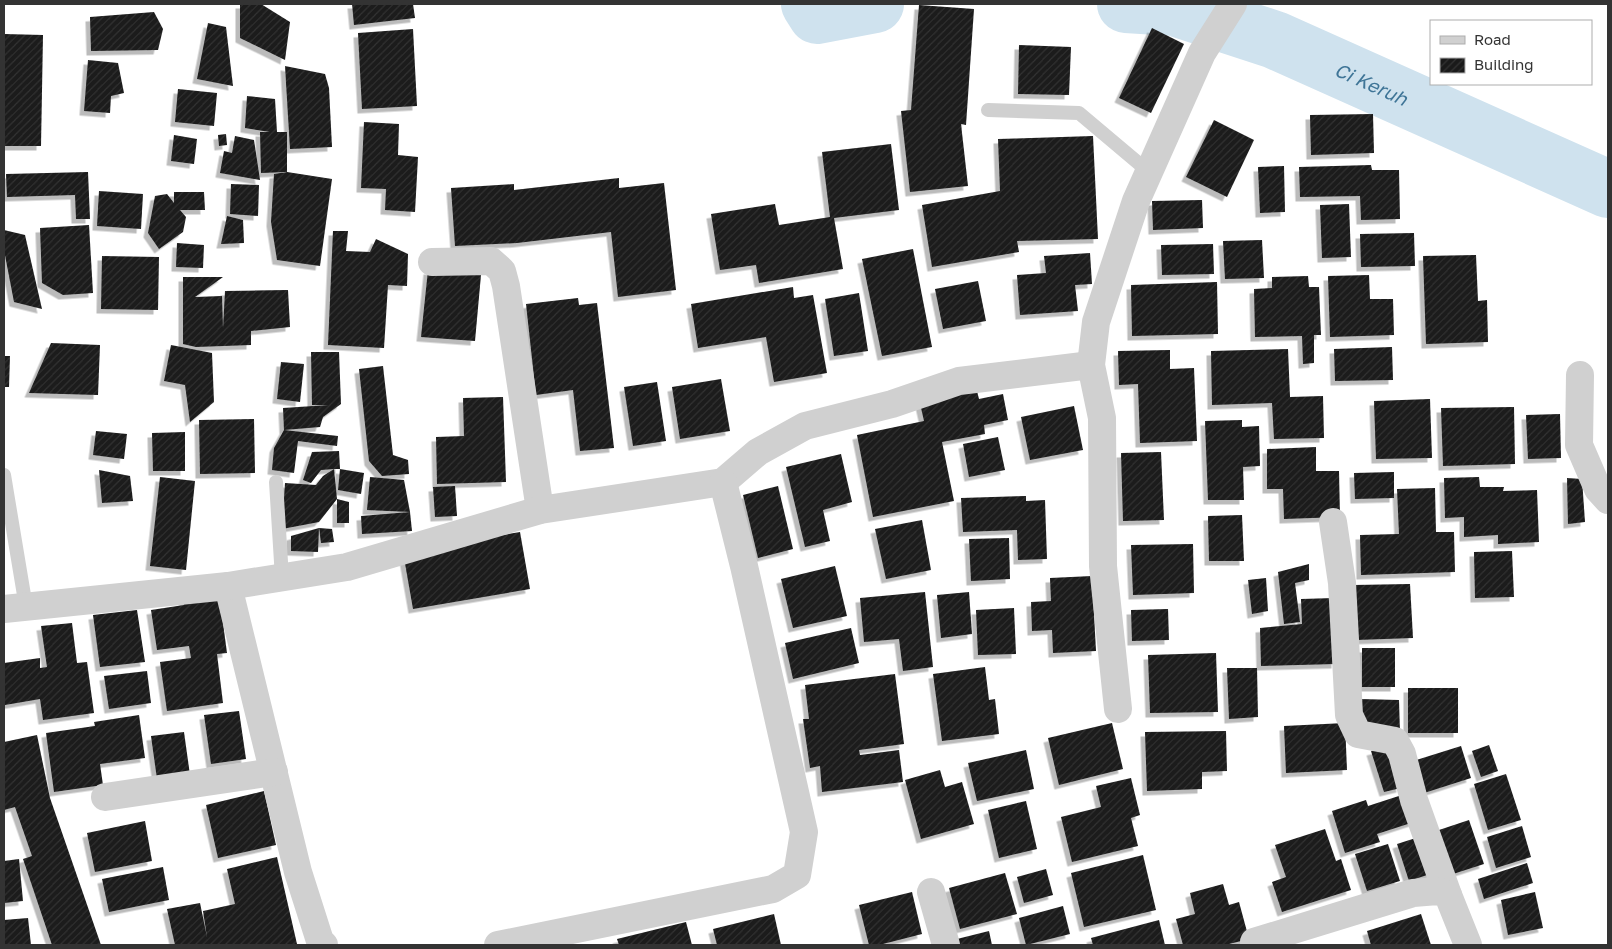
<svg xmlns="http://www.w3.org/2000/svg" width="1612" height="949" font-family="'Golos Text',sans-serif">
<defs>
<pattern id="building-hatch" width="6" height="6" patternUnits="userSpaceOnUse" patternTransform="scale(1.25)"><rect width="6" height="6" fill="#1a1a1a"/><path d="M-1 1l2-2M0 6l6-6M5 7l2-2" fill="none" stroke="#333"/></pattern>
<filter id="shadow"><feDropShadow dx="-4.5" dy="4.5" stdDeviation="0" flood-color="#0004"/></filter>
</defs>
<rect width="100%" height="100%" fill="#fff"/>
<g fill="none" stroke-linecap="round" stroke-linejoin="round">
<g stroke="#cfe2ee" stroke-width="58">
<path d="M810 4 817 15 875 4"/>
<path id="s1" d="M1126 4 1174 7 1275 40 1608 189"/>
</g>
</g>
<g fill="url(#building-hatch)" filter="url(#shadow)">
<path d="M240 4H261L290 22 285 60 240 38Z"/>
<path d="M352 4H413L415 18 354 25Z"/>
<path d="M919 5 974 9 966 125 961 124 968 186 910 192 901 111 911 110Z"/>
<path d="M154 12 163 29 158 50 91 51 90 17Z"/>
<path d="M208 23 226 27 233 86 197 79Z"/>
<path d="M1152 28 1184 44 1151 113 1119 98Z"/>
<path d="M413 29 417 106 362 109 358 33Z"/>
<path d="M4 34 43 35 41 146H4Z"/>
<path d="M1019 45 1071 47 1069 95 1018 94Z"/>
<path d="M88 60 118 63 124 93 111 96 110 113 84 111Z"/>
<path d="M285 66 325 74 329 88 332 147 290 149Z"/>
<path d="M178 89 217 93 214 126 175 122Z"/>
<path d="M247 96 275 99 277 132H287V172L261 173 260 132H270L245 128Z"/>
<path d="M1373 114 1374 153 1311 155 1310 115Z"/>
<path d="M1214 120 1254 140 1227 197 1186 177Z"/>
<path d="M364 122 399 124 398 155 418 157 415 212 385 210 386 189 361 188Z"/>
<path d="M226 134 227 145 219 146 218 135Z"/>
<path d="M174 135 197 139 194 164 171 161Z"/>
<path d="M235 136 254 140 260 180 220 173 224 151 232 153Z"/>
<path d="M1093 136 1098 239 1017 241 1019 252 932 267 922 205 1000 191 998 139Z"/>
<path d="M891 144 899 210 834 218 843 269 759 283 756 265 720 270 711 214 775 204 779 225 830 217 822 152Z"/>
<path d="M1371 165 1372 170H1399L1400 219 1361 220 1360 196 1300 197 1299 167Z"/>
<path d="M1284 166 1285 212 1260 213 1258 167Z"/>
<path d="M88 172 90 219H76L75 195 7 197 6 174Z"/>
<path d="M287 172 332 179 320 266 277 260 271 222 274 174Z"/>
<path d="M619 178V188L664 183 676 290 618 297 611 232 517 243 455 246 451 188 514 184V190Z"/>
<path d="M231 184 259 185 258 216 230 214Z"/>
<path d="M99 191 143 194 141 229 97 226Z"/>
<path d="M174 192H204L205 210H180L186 217 183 232 159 249 148 233 155 196 167 194 174 203Z"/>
<path d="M1202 200 1203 228 1153 230 1152 201Z"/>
<path d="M1349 204 1351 257 1322 258 1320 205Z"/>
<path d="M227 216 243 220 244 243 221 244Z"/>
<path d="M89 225 93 293 63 295 42 283 40 228Z"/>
<path d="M4 230 25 235 42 309 14 302 4 250Z"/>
<path d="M333 231H348L346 251 370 252 376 239 408 254 407 286 388 285 384 348 328 345Z"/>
<path d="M1414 233 1415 266 1361 267 1360 234Z"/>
<path d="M1262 240 1264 278 1225 279 1223 241Z"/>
<path d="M177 243 204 245 203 268 176 267Z"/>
<path d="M1213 244 1214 274 1162 275 1161 245Z"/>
<path d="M913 249 932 347 882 356 862 259Z"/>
<path d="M1090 253 1092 284 1075 285 1078 311 1020 315 1017 275 1046 273 1044 256Z"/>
<path d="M1476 255 1478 301 1487 300 1488 342 1426 344 1423 256Z"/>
<path d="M102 256 159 257 158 310 101 309Z"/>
<path d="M428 270 481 275 475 341 421 337Z"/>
<path d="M1369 275 1370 299H1393L1394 335 1330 337 1328 276Z"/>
<path d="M1308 276 1309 287H1319L1321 335H1314V363L1303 364 1302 336 1255 337 1254 289 1272 288V277Z"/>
<path d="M183 277H223L195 297 222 296 223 328 225 291 288 290 290 327 251 331V345L196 347 183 344Z"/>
<path d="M978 281 986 321 943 329 935 289Z"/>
<path d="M1217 282 1218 334 1132 336 1131 285Z"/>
<path d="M793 287 794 298 813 295 827 373 774 382 766 337 698 348 691 304Z"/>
<path d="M859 293 868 351 834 356 825 299Z"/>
<path d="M578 298 579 305 597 303 614 448 580 451 573 390 536 395 526 304Z"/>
<path d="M51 343 100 345 98 395 29 393Z"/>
<path d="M171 345 212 353 214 402 190 422 185 385 164 381Z"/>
<path d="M1392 347 1393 380 1335 381 1334 349Z"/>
<path d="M1288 349 1290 397 1323 396 1324 438 1274 439 1272 403 1212 405 1211 351Z"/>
<path d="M1170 350V369L1194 368 1197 441 1140 443 1138 384 1119 385 1118 351Z"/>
<path d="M311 352H339L341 404 323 417 320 427 284 430 338 436 337 446 298 441 294 473 272 470 274 448 284 430 283 408 329 405H312Z"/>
<path d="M4 356H10L9 387H4Z"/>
<path d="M281 362 304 364 300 402 277 399Z"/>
<path d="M383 366 393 455 408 460 409 474 382 476 369 461 359 369Z"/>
<path d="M721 379 730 431 680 439 672 387Z"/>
<path d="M657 382 666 441 633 446 624 387Z"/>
<path d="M976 387 979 399 1003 394 1008 420 984 425 985 434 942 442 954 501 873 517 857 435 924 421 919 399Z"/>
<path d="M503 397 506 482 437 484 436 437 464 436 463 398Z"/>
<path d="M1430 399 1432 458 1376 459 1374 401Z"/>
<path d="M1074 406 1083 450 1030 460 1021 417Z"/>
<path d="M1514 407 1515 464 1443 466 1441 408Z"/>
<path d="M1560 414 1561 458 1528 459 1526 415Z"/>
<path d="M254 419 255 473 200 474 199 420Z"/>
<path d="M1242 420V427L1259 426 1260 466 1243 467 1244 500H1208L1205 421Z"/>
<path d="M96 431 127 434 124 459 93 455Z"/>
<path d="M185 432V471H153L152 433Z"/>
<path d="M998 437 1005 470 969 477 963 444Z"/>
<path d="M1316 447V471H1339L1340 517 1284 519 1283 489H1267V449Z"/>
<path d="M339 451 340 469H334L337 499 349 502V523H337V499L319 522 282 529 285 483 316 485 323 476 334 469 321 470 311 483 303 480 312 452Z"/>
<path d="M1161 452 1164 520 1123 521 1121 453Z"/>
<path d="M841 454 852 502 823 510 830 541 805 547 786 467Z"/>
<path d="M340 469 364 473 361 494 338 490Z"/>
<path d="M99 470 130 476 133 501 102 503Z"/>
<path d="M1394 472V498L1355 499 1354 473Z"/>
<path d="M160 477 195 481 186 570 150 566Z"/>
<path d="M370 477 404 480 410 512 367 510Z"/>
<path d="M1479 477 1480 487H1504L1503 491 1537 490 1539 542 1498 544V535L1464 537V517L1445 518 1444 478Z"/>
<path d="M1567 478 1582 479 1585 522 1568 524Z"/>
<path d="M455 486 457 516 435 517 433 487Z"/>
<path d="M778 486 793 549 758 558 743 495Z"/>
<path d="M1435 488 1436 532H1454L1455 572 1361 575 1360 535 1399 534 1397 489Z"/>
<path d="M1026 496V501L1045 500 1047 559 1018 560 1017 530 963 532 961 498Z"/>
<path d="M410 512 412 531 362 534 361 516Z"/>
<path d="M1242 515 1244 561H1209L1208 516Z"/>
<path d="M922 520 931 570 886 579 875 529Z"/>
<path d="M319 528 318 552 291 551V536L319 528 332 529 334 542 321 543Z"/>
<path d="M520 532 530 589 413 609 403 552Z"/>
<path d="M1009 538 1010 579 971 581 969 539Z"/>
<path d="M1193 544 1194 593 1133 595 1131 545Z"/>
<path d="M1512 551 1514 597 1475 598 1474 552Z"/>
<path d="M1309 564V580L1295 583 1300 622 1284 624 1278 572Z"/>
<path d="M835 566 847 616 793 628 781 579Z"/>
<path d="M1092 576 1096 651 1053 653 1052 630 1032 631 1031 602 1051 601 1050 578Z"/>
<path d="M1266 578 1268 611 1252 614 1248 580Z"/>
<path d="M1410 584 1413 638 1356 640 1354 585Z"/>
<path d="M925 592 933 667 903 671 899 639 864 642 860 598Z"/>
<path d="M969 592 972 634 941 638 937 595Z"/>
<path d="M219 593 227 653 217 654 223 703 167 711 160 662 191 658 189 646 157 650 151 610 184 605 183 598Z"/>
<path d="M1334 598 1336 664 1261 666 1260 628 1302 624 1301 599Z"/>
<path d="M1014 608 1016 654 978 655 976 610Z"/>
<path d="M1168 609 1169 640 1132 641 1131 610Z"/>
<path d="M137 610 145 662 100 667 93 615Z"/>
<path d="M72 623 77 663 87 662 94 713 43 720 40 699 5 705 4 663 40 658V668L47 667 41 626Z"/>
<path d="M851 628 859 663 793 679 785 643Z"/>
<rect x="1362" y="648" width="33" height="39"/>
<path d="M1216 653 1218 712 1150 713 1148 655Z"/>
<path d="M985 667 989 700 995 699 999 734 942 741 933 674Z"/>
<path d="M1227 668H1257L1258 717 1229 719Z"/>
<path d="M147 671 151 703 109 709 104 676Z"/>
<path d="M895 674 904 744 859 750 860 755 899 750 903 782 822 792 820 766 810 768 803 719H809L805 685Z"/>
<rect x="1408" y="688" width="50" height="45"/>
<path d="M1360 699 1399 700 1400 733 1360 734Z"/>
<path d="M239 711 246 759 211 764 204 715Z"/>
<path d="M139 715 145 758 100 764 103 785 54 792 46 733 95 726 94 722Z"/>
<path d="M1112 723 1123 769 1059 785 1048 738Z"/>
<path d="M1345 723 1347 770 1286 773 1284 726Z"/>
<path d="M1226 731 1227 771 1202 772V789L1147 791 1145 732Z"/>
<path d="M184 732 190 775 157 779 151 736Z"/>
<path d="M37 735 50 798 101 945H52L23 859 32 856 15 807 4 810V742Z"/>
<path d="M1489 745 1498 771 1481 777 1472 751Z"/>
<path d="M1392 746 1401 788 1384 792 1371 751Z"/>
<path d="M1461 746 1471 778 1421 794 1410 762Z"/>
<path d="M1026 750 1034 789 977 801 968 763Z"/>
<path d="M940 770 945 787 962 782 974 824 921 839 905 780Z"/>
<path d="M1506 774 1521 820 1488 830 1474 784Z"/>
<path d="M1131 778 1140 815 1131 818 1138 846 1072 862 1061 817 1101 807 1096 786Z"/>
<path d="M264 791 276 845 218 858 206 805Z"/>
<path d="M1408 793 1417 821 1377 834 1380 842 1345 853 1332 811 1366 800 1368 806Z"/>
<path d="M1026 801 1037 849 999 858 988 810Z"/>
<path d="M1469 820 1484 864 1450 875 1436 831Z"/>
<path d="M145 821 152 861 95 872 87 833Z"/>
<path d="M1522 826 1531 857 1496 868 1487 837Z"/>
<path d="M1325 829 1336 861 1341 859 1351 890 1282 912 1272 882 1286 877 1275 845Z"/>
<path d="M1422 836 1433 873 1409 881 1397 844Z"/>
<path d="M1388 844 1400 881 1367 891 1355 854Z"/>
<path d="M1143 855 1156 910 1084 927 1071 873Z"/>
<path d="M277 857 297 944 208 945V944L175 945 167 909 200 903 207 937 203 911 235 904 227 869Z"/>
<path d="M19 859 23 901 4 903V861Z"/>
<path d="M1527 863 1533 883 1484 899 1478 879Z"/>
<path d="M163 867 169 900 109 912 102 879Z"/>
<path d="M1046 869 1053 895 1024 903 1017 877Z"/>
<path d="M1005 873 1017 914 960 929 949 888Z"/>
<path d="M1223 884 1229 905 1239 902 1249 939 1225 945H1183L1176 919 1195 914 1190 893Z"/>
<path d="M912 892 922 934 879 945H869L859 905Z"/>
<path d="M1535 892 1543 928 1508 935 1501 900Z"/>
<path d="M1063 906 1070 934 1026 945 1019 918Z"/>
<path d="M774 914 781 945H717L713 929Z"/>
<path d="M1421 914 1431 945H1371L1367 931Z"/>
<path d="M28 918 31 945H4V920Z"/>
<path d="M1159 920 1165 945H1093L1091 938Z"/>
<path d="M686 922 692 945H619L617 939Z"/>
<path d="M989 931 992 945H954L953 940Z"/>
</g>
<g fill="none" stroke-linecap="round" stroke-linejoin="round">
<g stroke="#d0d0d0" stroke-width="14">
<path d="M988 110 1079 113 1149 172"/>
<path d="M4 475 26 607"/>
<path d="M276 482 282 578"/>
</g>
<g stroke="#d0d0d0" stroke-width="28">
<path d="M432 262 491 261 502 271 506 286 540 510"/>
<path d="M1580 375 1579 445 1598 489 1608 500"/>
<path d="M1333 522 1342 583 1349 715 1358 734 1395 741 1402 754 1414 800 1448 895"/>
<path d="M228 586 298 872 320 941 324 945"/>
<path d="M4 609 228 586 347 567 540 510 723 482 758 452 805 426 892 404 959 381 1091 365"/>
<path d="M1118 709 1103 566 1102 418 1091 365 1096 322 1136 201 1202 53 1233 4"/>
<path d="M105 797 274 772"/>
<path d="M931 892 946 945"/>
<path d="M1254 942 1413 893 1438 891 1448 895 1468 945"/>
<path d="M498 945 773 889 797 875 804 832 744 566 723 482"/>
</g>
</g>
<g text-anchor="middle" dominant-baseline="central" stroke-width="5" stroke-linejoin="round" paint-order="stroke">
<g font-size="19" font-style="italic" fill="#3f7597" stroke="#fff">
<text stroke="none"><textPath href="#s1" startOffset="260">Ci Keruh</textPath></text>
</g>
</g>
<rect width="1612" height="949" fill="none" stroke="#333333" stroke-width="10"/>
<rect x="1430" y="20" width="162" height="65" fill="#ffffff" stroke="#adadad"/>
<rect x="1440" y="36" width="25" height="8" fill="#d0d0d0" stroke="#adadad"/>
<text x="1474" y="45" font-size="15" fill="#333333">Road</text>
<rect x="1440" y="58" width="25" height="15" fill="url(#building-hatch)" stroke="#adadad"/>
<text x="1474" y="70" font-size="15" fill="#333333">Building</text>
</svg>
